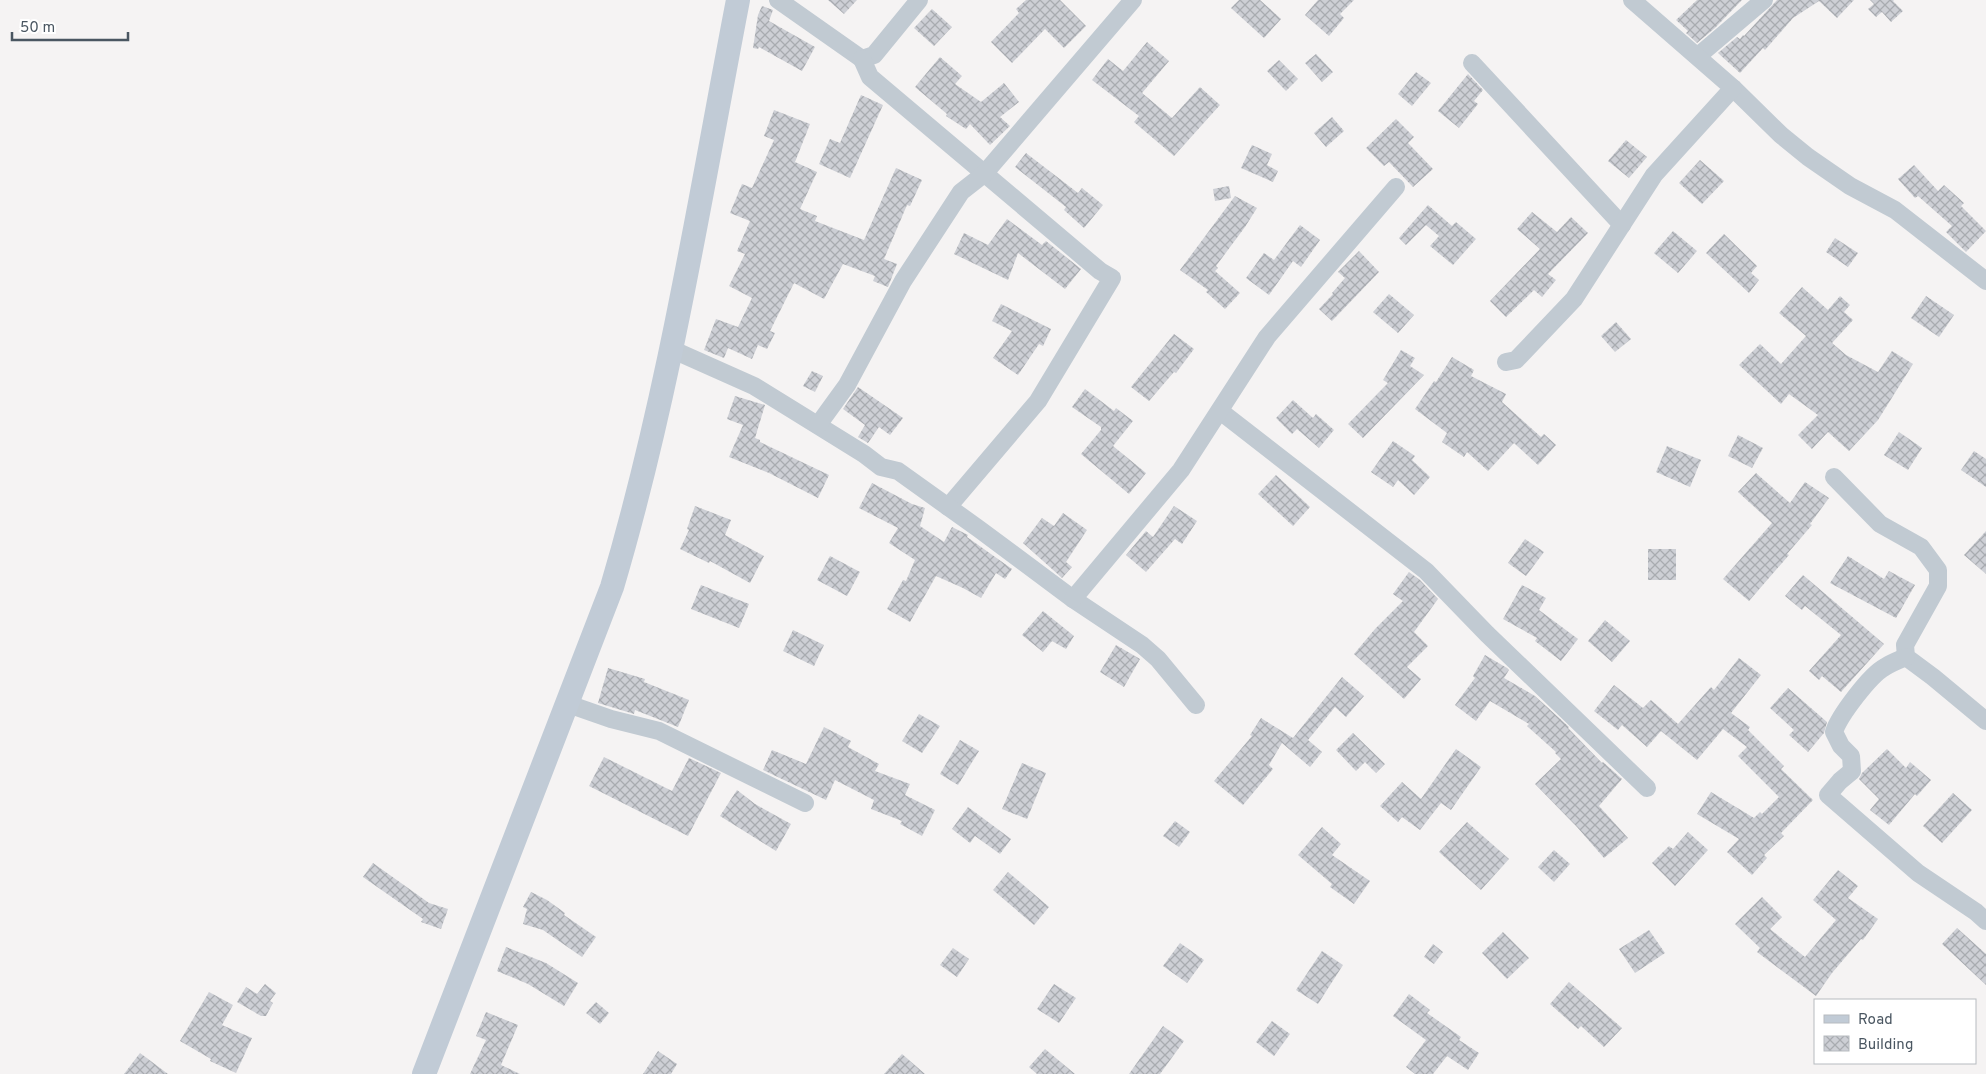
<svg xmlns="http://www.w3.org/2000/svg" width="1986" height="1074" font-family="Overpass,sans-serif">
<defs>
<pattern id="building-cross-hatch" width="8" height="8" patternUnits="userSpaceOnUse" patternTransform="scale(1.25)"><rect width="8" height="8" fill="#cdcfd5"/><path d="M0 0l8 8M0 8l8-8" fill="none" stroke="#a8abb0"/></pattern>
</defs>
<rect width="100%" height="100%" fill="#f5f3f3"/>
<g fill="url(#building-cross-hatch)">
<path d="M828 0H857L844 14Z"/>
<path d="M1026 0H1060L1086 26 1064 48 1045 29 1012 63 991 42 1019 13 1016 9Z"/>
<path d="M1239 0H1260L1281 19 1264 38 1231 8Z"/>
<path d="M1318 0H1354L1340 14 1344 18 1329 36 1305 15Z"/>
<path d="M1697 0H1742L1715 28 1697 43 1686 33 1688 31 1676 20Z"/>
<path d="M1777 0H1854L1837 18 1819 1 1793 18 1765 50 1763 48 1740 73 1718 53 1737 37 1740 39 1743 35 1744 36Z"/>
<path d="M1870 0H1894L1893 1 1903 11 1891 22 1882 12 1876 17 1868 9 1874 4Z"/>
<path d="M762 6 773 10 769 21 815 47 802 71 759 47 758 49 753 48 758 15Z"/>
<path d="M932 9 952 27 934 46 914 28Z"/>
<path d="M1147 42 1169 61 1142 93 1172 118 1200 87 1220 105 1174 156 1134 122 1139 116 1092 80 1108 59 1123 71Z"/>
<path d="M1316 54 1333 72 1322 82 1305 63Z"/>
<path d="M940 57 962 76 955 84 981 102 1004 83 1019 102 1000 117 1010 126 990 145 970 124 966 129 946 116 947 114 915 87Z"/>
<path d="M1279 60 1298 79 1286 91 1267 71Z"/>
<path d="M1416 72 1431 83 1412 106 1398 94Z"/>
<path d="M1468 74 1483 90 1474 101 1478 104 1459 128 1438 111Z"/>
<path d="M861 95 883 105 850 178 819 164 830 139 840 143Z"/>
<path d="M774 110 810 124 795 162 817 172 800 209 817 216 815 221 864 240 896 168 922 180 910 206 907 205 884 259 897 264 888 287 873 281 875 276 843 264 824 299 794 283 770 331 775 333 767 349 758 345 752 359 728 348 724 358 704 350 716 319 738 327 752 298 729 286 745 254 737 251 750 221 730 213 742 184 752 188 774 140 764 136Z"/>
<path d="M1332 117 1344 131 1326 147 1314 133Z"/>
<path d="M1396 119 1414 137 1408 143 1433 169 1413 187 1389 162 1384 166 1366 148Z"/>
<path d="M1626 140 1647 157 1629 178 1608 161Z"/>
<path d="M1252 145 1272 154 1267 165 1278 171 1273 182 1241 168Z"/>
<path d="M1026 153 1078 193 1082 188 1103 205 1084 228 1064 210 1066 207 1015 167Z"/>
<path d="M1700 160 1724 181 1702 204 1679 183Z"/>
<path d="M1914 165 1938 191 1944 185 1964 203 1961 206 1986 231 1966 252 1946 232 1952 226 1918 196 1915 198 1898 179Z"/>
<path d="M1229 186 1231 198 1215 201 1213 189Z"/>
<path d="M1235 196 1257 208 1245 227 1216 266 1218 268 1215 271 1240 293 1225 309 1206 292 1208 290 1180 270Z"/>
<path d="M1428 205 1452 226 1456 222 1476 239 1453 265 1430 246 1439 236 1426 225 1406 245 1399 238Z"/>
<path d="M1532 212 1557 232 1571 217 1588 233 1548 274 1556 280 1542 297 1534 290 1506 317 1490 301 1540 249 1517 229Z"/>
<path d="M1007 219 1042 245 1046 241 1081 269 1065 289 1018 253 1008 280 954 254 964 233 988 245Z"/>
<path d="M1300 225 1320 240 1301 267 1293 261 1269 295 1246 278 1264 253 1274 260Z"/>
<path d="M1673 231 1697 251 1678 273 1654 253Z"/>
<path d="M1724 234 1757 266 1751 273 1759 280 1749 293 1706 253Z"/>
<path d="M1835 238 1858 253 1848 267 1826 252Z"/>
<path d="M1359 251 1379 272 1332 321 1319 309 1333 294 1332 293 1345 278 1338 272Z"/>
<path d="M1802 287 1828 310 1840 296 1850 305 1844 312 1853 320 1832 343 1846 355 1878 372 1892 351 1913 364 1878 420 1849 451 1828 432 1812 449 1798 435 1818 415 1789 394 1781 404 1739 365 1760 344 1781 364 1806 336 1779 313Z"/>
<path d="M1389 294 1414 315 1398 333 1373 312Z"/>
<path d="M1926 296 1954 315 1939 337 1911 318Z"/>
<path d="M1001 304 1051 329 1043 346 1039 344 1018 375 993 358 1012 331 992 321Z"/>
<path d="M1616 322 1631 339 1615 352 1601 336Z"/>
<path d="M1174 334 1194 349 1176 373 1174 372 1149 401 1131 387Z"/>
<path d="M1401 350 1415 358 1410 366 1424 375 1363 438 1348 424 1388 383 1383 380Z"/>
<path d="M1452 357 1474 370 1471 376 1506 394 1502 402 1541 437 1544 434 1556 445 1538 465 1514 443 1488 471 1467 452 1464 457 1442 442 1447 433 1415 409 1434 381 1436 382Z"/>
<path d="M812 371 823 376 815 392 803 386Z"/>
<path d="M858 387 903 418 890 435 879 427 868 443 858 437 865 425 843 409Z"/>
<path d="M1085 389 1114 411 1116 408 1133 421 1113 446 1146 473 1129 494 1081 454 1101 430V427L1072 407Z"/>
<path d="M735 396 765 405 755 438 760 440V442L829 475 818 498 769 473 729 457 743 425 727 419Z"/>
<path d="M1293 400 1313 418 1316 414 1334 430 1319 448 1297 429 1292 434 1276 418Z"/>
<path d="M1899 432 1922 448 1908 470 1884 455Z"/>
<path d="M1738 435 1763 448 1752 468 1728 456Z"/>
<path d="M1393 441 1415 456 1412 460 1430 477 1414 495 1398 480 1393 487 1371 472Z"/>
<path d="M1667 446 1701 460 1690 487 1656 472Z"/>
<path d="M1974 451 1986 459V487L1961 470Z"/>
<path d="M1756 473 1790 503 1805 482 1829 498 1810 524 1812 525 1787 554 1789 555 1749 601 1723 579 1772 523 1738 492Z"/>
<path d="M1276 475 1310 507 1293 526 1258 494Z"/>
<path d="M872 483 912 504 925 508 920 526 944 542 952 527 968 535 967 537 1012 569 1005 579 996 573 981 598 963 588 936 576 910 622 887 609 903 580 906 581 915 560 889 543 898 528 859 508Z"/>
<path d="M695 506 731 520 725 535 764 556 750 583 710 561 709 563 680 549 689 530 687 529Z"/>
<path d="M1174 506 1197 521 1182 544 1175 539 1146 572 1126 555 1146 531 1153 537Z"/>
<path d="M1063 513 1087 530 1066 562 1072 567 1062 578 1023 543 1042 518 1054 526Z"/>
<path d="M1986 531V574L1964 555Z"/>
<path d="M1525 539 1544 552 1526 576 1508 563Z"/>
<rect x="1648" y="549" width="28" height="31"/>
<path d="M830 556 860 572 847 596 817 580Z"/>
<path d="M1848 556 1884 579 1889 571 1915 585 1896 618 1830 583Z"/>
<path d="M1409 572 1420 580 1438 599 1414 632 1428 646 1407 667 1421 679 1404 699 1354 654 1375 629 1403 601 1393 594Z"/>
<path d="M1803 575 1884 644 1841 692 1822 676 1819 680 1809 671 1841 635 1805 606 1802 610 1785 596Z"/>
<path d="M701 585 749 604 739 628 691 609Z"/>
<path d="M1522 585 1546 598 1539 610 1578 639 1561 661 1535 641 1537 638 1503 619Z"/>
<path d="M1043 611 1074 636 1066 649 1052 641 1043 652 1022 635Z"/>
<path d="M1605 620 1630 641 1612 662 1588 641Z"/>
<path d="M793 630 824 645 814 666 783 651Z"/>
<path d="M1116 645 1140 659 1124 687 1100 672Z"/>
<path d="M1485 655 1507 668 1509 670 1504 678 1535 696 1569 727 1568 728 1602 763 1603 762 1622 779 1599 806 1628 838 1604 858 1577 827 1535 784 1561 759 1555 753 1556 752 1527 726 1529 724 1490 701 1476 721 1455 705 1475 678 1473 676Z"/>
<path d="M1739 658 1761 675 1731 713 1750 727 1748 730 1784 766 1781 769 1813 800 1781 833 1784 836 1764 855 1767 858 1752 875 1727 852 1739 839 1697 814 1711 792 1754 818 1760 812 1762 814 1779 797 1738 756 1747 747 1723 729 1697 760 1661 731 1647 747 1622 725 1618 730 1594 711 1614 685 1643 708 1651 700 1678 724 1711 687 1714 690Z"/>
<path d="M608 668 645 679 644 682 689 700 678 727 635 710 634 714 598 703Z"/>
<path d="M1342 677 1364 696 1346 717 1335 707 1308 740 1322 752 1310 767 1282 743 1269 765 1273 769 1243 805 1214 781 1252 736 1250 735 1261 718 1293 738Z"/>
<path d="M1788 688 1827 722 1824 733 1808 752 1789 735 1794 730 1770 708Z"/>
<path d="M919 714 940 726 922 753 902 741Z"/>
<path d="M824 727 851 741 848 747 879 764 875 771 910 784 905 795 935 810 922 836 900 824 902 821 871 809 874 800 835 780 826 800 763 770 772 750 806 764Z"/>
<path d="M1353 733 1385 764 1376 773 1365 762 1356 771 1336 750Z"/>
<path d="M960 740 979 751 958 785 940 774Z"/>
<path d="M1456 749 1481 767 1451 810 1441 803 1420 830 1402 817 1398 822 1380 806 1402 782 1421 799Z"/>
<path d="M1887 749 1906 768 1910 762 1931 780 1917 796 1915 794 1889 825 1870 810 1879 799 1859 779 1862 773Z"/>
<path d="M604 757 672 791 689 758 721 773 688 836 589 786Z"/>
<path d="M1022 763 1046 773 1027 819 1002 809Z"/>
<path d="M737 790 755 804 791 824 776 851 720 816Z"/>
<path d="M1953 793 1972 810 1942 843 1923 826Z"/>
<path d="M968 807 1011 839 1000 854 975 836 970 843 952 829Z"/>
<path d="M1175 821 1190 832 1179 847 1163 836Z"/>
<path d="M1467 822 1509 859 1481 890 1439 852Z"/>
<path d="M1322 827 1341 844 1332 855 1370 881 1354 904 1330 887 1332 884 1298 855Z"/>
<path d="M1688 832 1708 850 1675 886 1652 863 1669 846 1673 849Z"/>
<path d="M1554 850 1570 864 1554 882 1538 867Z"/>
<path d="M373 863 429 903 448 909 441 929 421 922 423 919 363 877Z"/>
<path d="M1838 870 1858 886 1848 898 1878 919 1863 940 1861 939 1832 973 1816 996 1757 952 1760 948 1735 924 1762 897 1782 917 1770 929 1805 957 1836 920 1813 900Z"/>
<path d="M1008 872 1049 907 1034 925 993 890Z"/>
<path d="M531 892 547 900 565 913 564 915 596 937 582 957 543 930 523 924 527 909 523 907Z"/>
<path d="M1957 928 1986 954V985L1942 944Z"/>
<path d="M1649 930 1665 953 1635 973 1619 949Z"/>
<path d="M1503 932 1529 958 1507 979 1482 953Z"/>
<path d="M1180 943 1204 960 1187 983 1163 966Z"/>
<path d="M1433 944 1443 952 1434 964 1424 957Z"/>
<path d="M506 947 546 963 578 983 564 1006 528 984 497 971Z"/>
<path d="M953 948 969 959 957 977 940 965Z"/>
<path d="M1322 951 1343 965 1318 1004 1296 990Z"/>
<path d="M1569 982 1622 1028 1604 1047 1581 1026 1578 1029 1550 1004Z"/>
<path d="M265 984 276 993 270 1001 273 1003 266 1016H261L237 1002 246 987 257 994Z"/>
<path d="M1054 984 1076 998 1059 1023 1037 1009Z"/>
<path d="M209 992 233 1005 222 1025 252 1038 236 1073 210 1061 211 1059 180 1041Z"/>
<path d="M1409 994 1430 1010 1427 1013 1461 1037 1459 1040 1479 1053 1468 1070 1447 1056 1433 1074H1415L1406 1067 1426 1040 1393 1016Z"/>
<path d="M596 1002 609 1013 600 1024 586 1013Z"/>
<path d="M486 1012 518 1025 501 1065 520 1074H470L486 1040 476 1036Z"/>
<path d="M1272 1021 1290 1034 1274 1056 1256 1042Z"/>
<path d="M1163 1026 1184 1041 1160 1074H1129Z"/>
<path d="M1045 1049 1075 1074H1037L1029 1067Z"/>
<path d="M658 1051 677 1064 671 1074H643Z"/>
<path d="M140 1053 168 1074H124Z"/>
<path d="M902 1054 925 1074H884Z"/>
</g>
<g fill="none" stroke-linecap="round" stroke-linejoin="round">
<g stroke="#c1cad2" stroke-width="18">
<path d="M778 0 862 59 874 55 919 0"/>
<path d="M1698 56 1764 0"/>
<path d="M862 59 870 77 1100 271 1112 278 1038 401 948 507"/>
<path d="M1472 63 1622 225"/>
<path d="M1733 88 1781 135 1808 157 1850 186 1895 210 1986 281"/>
<path d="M671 349 754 386 864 454 881 467 898 471 979 529 1073 599 1142 645 1158 659 1196 705"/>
<path d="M1506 362 1516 360 1574 299 1654 175 1733 88 1632 0"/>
<path d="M1220 411 1426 571 1487 634 1647 788"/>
<path d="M818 425 847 385 903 281 961 192 984 174 1133 0"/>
<path d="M1834 477 1880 524 1921 547 1938 570V586L1905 645 1906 657 1933 677 1986 721"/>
<path d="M1073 599 1181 470 1267 337 1396 187"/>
<path d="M1906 657C1899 660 1891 663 1885 667 1870 675 1839 716 1834 732L1841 746 1851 756 1852 771 1840 781 1828 795 1918 873 1976 912 1986 921"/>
<path d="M568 704 611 719 659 731 805 803"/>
</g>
<path stroke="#c1cbd6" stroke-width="24" d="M424 1074 612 587C669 395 700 197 738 0"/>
</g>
<rect x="1814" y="999" width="162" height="65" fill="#ffffff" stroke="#b7bbc0"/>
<rect x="1824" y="1015" width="25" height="8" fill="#c1cbd6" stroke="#b7bbc0"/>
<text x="1858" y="1024" font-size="15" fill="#4a5661">Road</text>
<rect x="1824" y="1036" width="25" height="15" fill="url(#building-cross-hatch)" stroke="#b7bbc0"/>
<text x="1858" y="1049" font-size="15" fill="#4a5661">Building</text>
<path d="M12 32v8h116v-8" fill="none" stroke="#4a5661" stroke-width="2.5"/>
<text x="20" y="32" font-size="15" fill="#4a5661" stroke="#ffffff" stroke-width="4" paint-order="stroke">50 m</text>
</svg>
